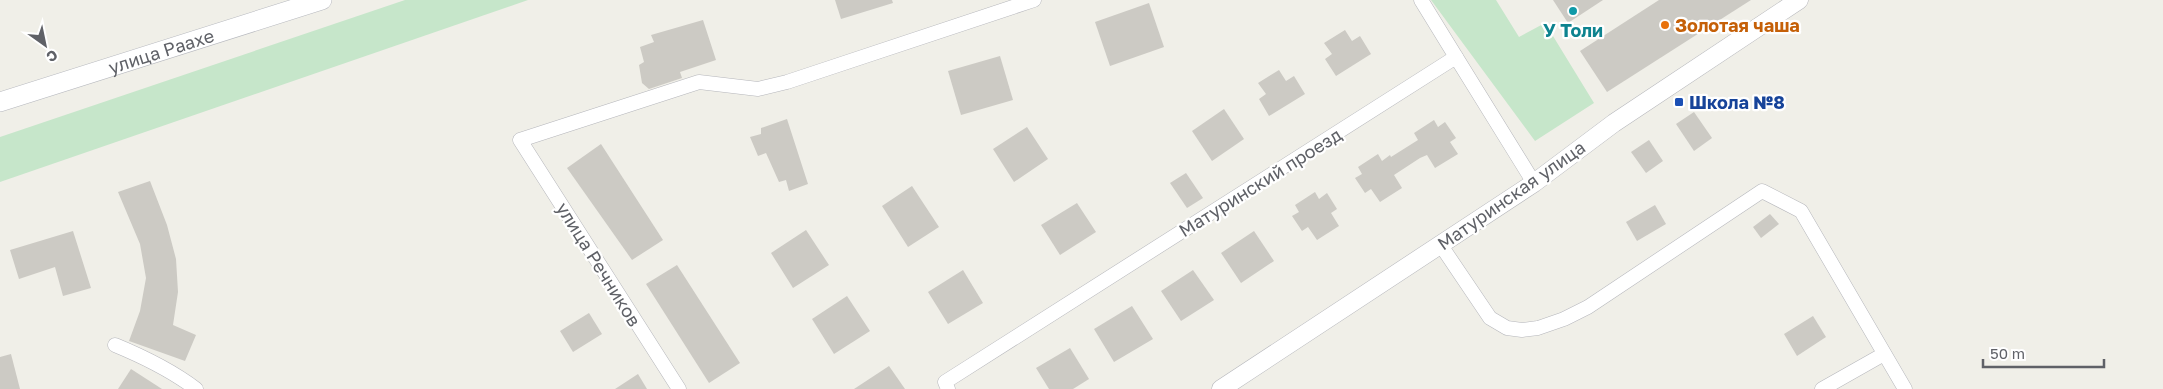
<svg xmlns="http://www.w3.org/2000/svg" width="2163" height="389" font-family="'Golos Text',sans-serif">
<rect width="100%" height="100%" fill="#f0efe8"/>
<g fill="#c6e6ca">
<path d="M405 0H528L0 182V137Z"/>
<path d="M1431 0H1496L1519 37 1545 23 1594 103 1535 141Z"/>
</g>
<g fill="#cccac4">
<path d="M835 0H892L893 3 841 19Z"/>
<path d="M1553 0H1603L1568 23Z"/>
<path d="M1659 0H1751L1607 92 1580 51Z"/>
<path d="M1149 3 1164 47 1110 66 1095 22Z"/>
<path d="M703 20 716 60 680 72 682 78 649 89 642 83 639 65 644 62 640 47 654 42 651 35Z"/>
<path d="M1345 30 1352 41 1360 36 1371 54 1336 76 1325 59 1332 54 1324 43Z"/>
<path d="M1000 56 1013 100 961 115 948 71Z"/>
<path d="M1279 70 1286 81 1294 76 1305 94 1269 116 1259 99 1266 94 1258 83Z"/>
<path d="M1224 109 1244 139 1212 161 1192 131Z"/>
<path d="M1694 112 1712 138 1694 151 1676 124Z"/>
<path d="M787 119 808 184 789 191 786 180 779 182 766 153 758 156 750 137 761 134V128Z"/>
<path d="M1434 120 1438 127 1445 122 1456 138 1450 142 1458 154 1435 168 1427 155 1420 158 1394 175 1402 188 1380 202 1371 189 1365 193 1355 178 1362 174 1358 167 1378 154 1382 161 1390 155 1391 157 1418 140 1414 133Z"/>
<path d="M1027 127 1048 159 1014 182 993 149Z"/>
<path d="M1649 140 1663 161 1646 173 1631 152Z"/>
<path d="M601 144 663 240 632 260 567 168Z"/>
<path d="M1186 173 1203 198 1187 208 1170 183Z"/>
<path d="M150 181 167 225 176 259 178 292 173 325 196 335 185 361 129 341 140 311 146 278 140 244 118 192Z"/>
<path d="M912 186 939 227 908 247 882 206Z"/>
<path d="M1315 192 1319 199 1327 193 1337 209 1331 213 1339 226 1317 240 1308 227 1302 231 1292 216 1299 212 1295 205Z"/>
<path d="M1077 203 1096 232 1060 255 1041 225Z"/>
<path d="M1655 205 1666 224 1637 241 1626 222Z"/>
<path d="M1770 214 1779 224 1761 238 1753 227Z"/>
<path d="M806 230 829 265 793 288 771 253Z"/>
<path d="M73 231 91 288 63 296 55 267 19 279 10 250Z"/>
<path d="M1254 231 1274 261 1241 283 1221 253Z"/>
<path d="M677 265 740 363 709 383 646 284Z"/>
<path d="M963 270 983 303 948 324 928 292Z"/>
<path d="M1193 270 1214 300 1181 321 1161 291Z"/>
<path d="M847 296 870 331 834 354 812 319Z"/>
<path d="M1132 306 1153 339 1114 362 1094 329Z"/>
<path d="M589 313 602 334 573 352 560 331Z"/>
<path d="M1813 316 1826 337 1797 356 1784 334Z"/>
<path d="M1070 348 1089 379 1073 389H1049L1036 368Z"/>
<path d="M11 354 20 389H0V357Z"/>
<path d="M889 366 905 389H854Z"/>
<path d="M131 369 162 389H118Z"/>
<path d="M638 374 647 389H615Z"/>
</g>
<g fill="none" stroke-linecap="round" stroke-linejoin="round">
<defs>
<g id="minor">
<path d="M1421 0 1456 57"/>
<path d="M1440 244 1490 318 1507 328 1522 330 1538 328 1564 319 1588 307 1762 191 1801 211 1905 389"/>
<path d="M115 345C144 357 171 370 196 389"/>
<path d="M679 389 520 140 699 82 758 89 787 82 1034 0"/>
<path d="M948 389 945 382 1456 57 1534 183"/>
<path d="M1822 389 1884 354"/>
</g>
<path id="tertiary" d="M1221 389 1534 183 1614 123 1799 0"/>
<g id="secondary">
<path id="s1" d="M0 102 322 0"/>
</g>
</defs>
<use href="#minor" stroke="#b5b6bb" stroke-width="15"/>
<use href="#tertiary" stroke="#b5b6bb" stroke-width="19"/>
<use href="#secondary" stroke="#b6b8be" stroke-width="20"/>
<use href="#minor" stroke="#fff" stroke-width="14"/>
<use href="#tertiary" stroke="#fff" stroke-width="18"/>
<use href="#secondary" stroke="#fff" stroke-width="19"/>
</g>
<circle fill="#0f9aa8" stroke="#fff" stroke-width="2" cx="1573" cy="11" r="5"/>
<circle fill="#e8710a" stroke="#fff" stroke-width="2" cx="1665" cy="25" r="5"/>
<rect fill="#1a4fb4" stroke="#fff" stroke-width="2" x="1674" y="97" width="10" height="10" rx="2.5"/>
<g text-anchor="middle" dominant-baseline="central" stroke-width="4.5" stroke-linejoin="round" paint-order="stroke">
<g font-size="18" font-weight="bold" fill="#c56008" stroke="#fff" text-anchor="start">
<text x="1675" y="25">Золотая чаша</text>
</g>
<g font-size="18" font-weight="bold" fill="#0d838f" stroke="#fff">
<text x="1573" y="30">У Толи</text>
</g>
<g font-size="18" fill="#5f6167" stroke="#fff">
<text stroke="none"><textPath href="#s1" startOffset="169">улица Раахе</textPath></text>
<text transform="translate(1260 182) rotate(-32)">Матуринский проезд</text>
<text transform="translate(1511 195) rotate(-35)">Матуринская улица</text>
<text transform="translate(599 264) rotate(58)">улица Речников</text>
</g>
<g font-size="18" font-weight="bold" fill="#164399" stroke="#fff" text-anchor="start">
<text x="1689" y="102">Школа №8</text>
</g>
</g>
<g transform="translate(45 45) rotate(147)" stroke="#ffffff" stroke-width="4" paint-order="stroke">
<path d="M0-4L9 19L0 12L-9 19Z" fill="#5f6167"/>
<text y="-8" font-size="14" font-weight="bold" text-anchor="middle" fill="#5f6167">С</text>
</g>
<path d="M1983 359v8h121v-8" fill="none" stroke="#5f6167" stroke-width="2.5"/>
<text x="1990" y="359" font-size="15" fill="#5f6167" stroke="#ffffff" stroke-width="4" paint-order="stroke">50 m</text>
</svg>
